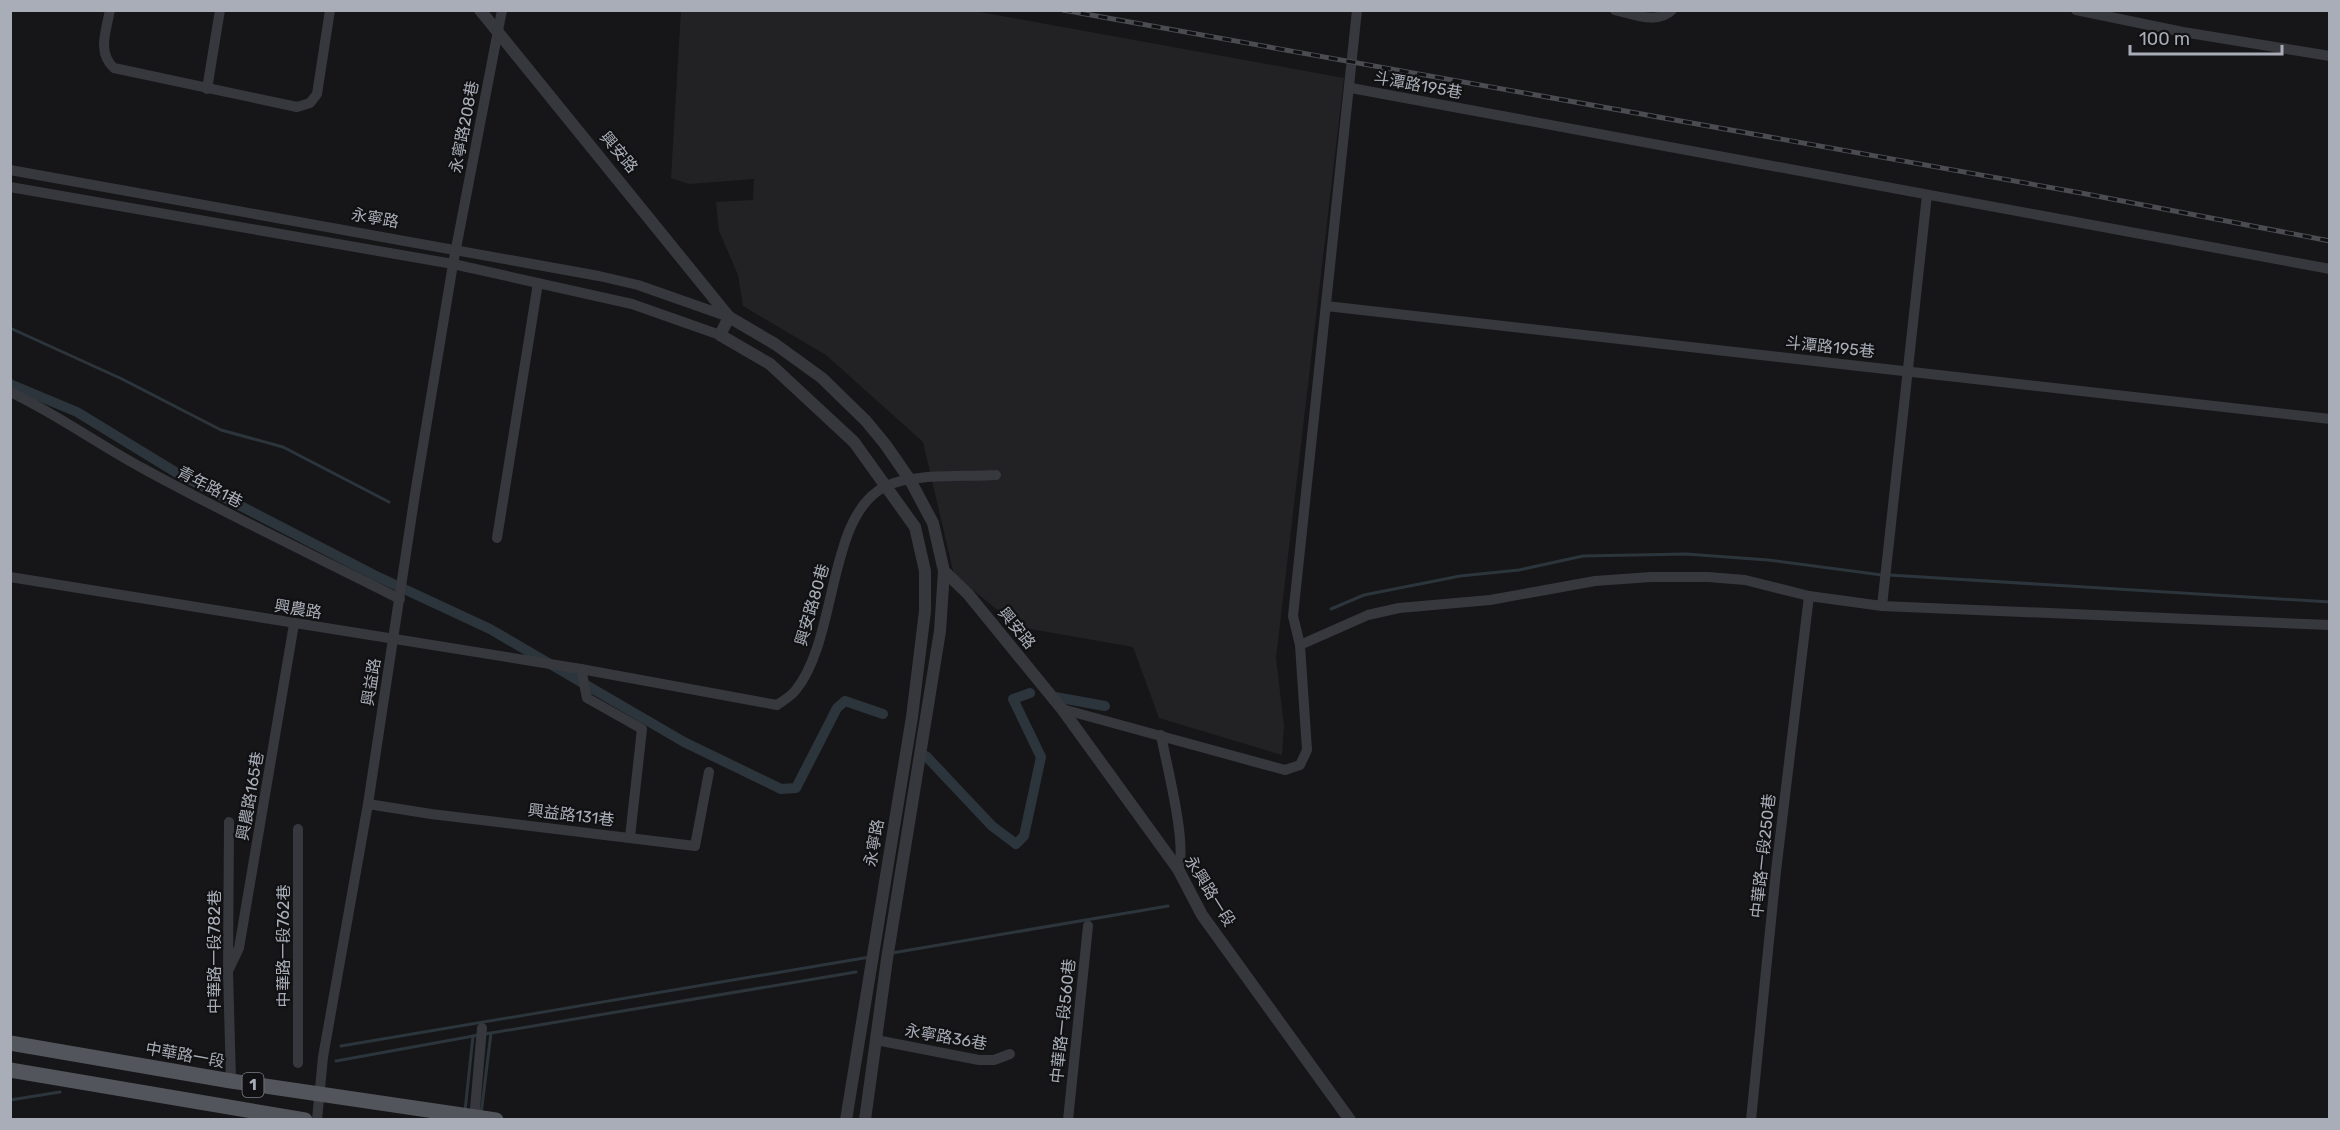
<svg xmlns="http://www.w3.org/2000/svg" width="2340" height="1130" font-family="Rubik,'Noto Sans TC',sans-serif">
<rect width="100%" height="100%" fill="#161618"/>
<path fill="#222225" d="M681 11H974L1344 78 1276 658 1284 726 1282 755 1159 718 1133 647 1019 627 954 575 923 442 826 355 743 306 738 275 719 231 716 202 753 200 754 179 689 184 671 178Z"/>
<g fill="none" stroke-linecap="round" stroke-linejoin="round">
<g stroke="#2c353c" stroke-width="3">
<path d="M10 328 122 379 221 430 283 447 389 502"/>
<path d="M1889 575 2330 602"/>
<path d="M1331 609 1364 595 1460 576 1519 570 1583 556 1686 554 1768 560 1882 575"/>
<path d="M892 953 1168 906"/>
<path d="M485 1034 856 972"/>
<path d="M341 1046 870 957"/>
<path d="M336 1061 479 1035"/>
<path d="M10 1100 60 1092"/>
<path d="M465 1111 473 1036"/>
<path d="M481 1114 491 1033"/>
</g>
<g stroke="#2c353c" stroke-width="10">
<path d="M10 384 77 412 177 473 374 575 490 629 684 742 781 789 796 788 837 708 845 701 883 714"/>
<path d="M1055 697 1105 706"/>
<path d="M926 756 992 826 1016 844 1024 836 1041 757 1013 699 1030 693"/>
</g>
<g stroke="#37383d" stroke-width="10">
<path d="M110 10C106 31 97 53 114 68L297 107 310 103 317 94 330 10"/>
<path d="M1615 10C1633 14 1657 25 1672 10"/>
<path d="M2076 10 2183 32 2330 56"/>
<path d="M1351 88 2330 269"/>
<path d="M207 89 220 10"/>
<path d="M10 170 599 276 638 285 729 317"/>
<path d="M10 187 453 264 632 304 720 335"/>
<path d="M1326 306 2330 419"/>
<path d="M10 392C57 414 99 445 144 469 228 515 315 556 400 599"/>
<path d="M497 538 538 283"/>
<path d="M10 577 581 669 777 705C783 701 791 696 795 691 839 638 826 515 886 486 913 473 965 477 996 475"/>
<path d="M1882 606 1927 195"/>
<path d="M1300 645 1293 616 1357 10"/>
<path d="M581 669 587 698 642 729 630 837"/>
<path d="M1062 709 1285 770 1300 765 1307 750 1300 645 1368 615 1399 608 1490 600 1595 581 1651 577H1708L1745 580 1809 596 1882 606 2330 625"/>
<path d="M1161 735C1166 763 1188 846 1178 869"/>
<path d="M368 804 431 814 695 846 709 772"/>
<path d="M229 822 228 971 231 1081"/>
<path d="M228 971 239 948 294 624"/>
<path d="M876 1040 979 1060H994L1010 1054"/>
<path d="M298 1063V829"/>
<path d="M317 1120 323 1057 368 804 415 494 453 264 502 10"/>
<path d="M474 1120 482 1028"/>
<path d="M1068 1120 1088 926"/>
<path d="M1751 1120 1776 871 1809 596"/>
</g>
<g stroke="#37383d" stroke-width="12">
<path d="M480 10 729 317 775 344 822 378 866 421 885 444 910 480 933 523 944 571 968 594 1062 709 1178 869 1202 915 1350 1120"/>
<path d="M729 317 720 335 770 364 854 442 915 527 925 571V611L912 717 846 1120"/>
<path d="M865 1120 887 959 940 631 944 571"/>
</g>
<g stroke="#53555c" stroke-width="15">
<path d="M10 1043 231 1081 496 1120"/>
<path d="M10 1070 305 1120"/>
</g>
<defs>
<path id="rail" d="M1063 10 2081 193 2330 241"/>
</defs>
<use href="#rail" stroke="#4a4c52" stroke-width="5"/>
<use href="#rail" stroke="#111113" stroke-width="3" stroke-dasharray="9" stroke-linecap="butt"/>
</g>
<g text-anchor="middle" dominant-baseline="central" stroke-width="4.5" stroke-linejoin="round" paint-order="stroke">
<rect fill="#111113" stroke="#7b7e86" stroke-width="1.5" x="242.5" y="1073" width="21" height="24" rx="4.5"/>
<g font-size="15" font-weight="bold" fill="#a8adb8">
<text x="253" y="1085">1</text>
</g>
<g font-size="16" fill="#a8adb8" stroke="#111113">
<text transform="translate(1418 85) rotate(10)">斗潭路195巷</text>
<text transform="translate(464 127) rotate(-79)">永寧路208巷</text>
<text transform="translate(619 152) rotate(50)">興安路</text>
<text transform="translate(375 218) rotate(10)">永寧路</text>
<text transform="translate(1830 347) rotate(6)">斗潭路195巷</text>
<text transform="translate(210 487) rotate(27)">青年路1巷</text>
<text transform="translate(812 605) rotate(-74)">興安路80巷</text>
<text transform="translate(298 609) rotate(9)">興農路</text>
<text transform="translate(1017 628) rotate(51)">興安路</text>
<text transform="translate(371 682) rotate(-81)">興益路</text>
<text transform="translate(250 796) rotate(-80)">興農路165巷</text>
<text transform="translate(571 815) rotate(7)">興益路131巷</text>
<text transform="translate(874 843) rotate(-80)">永寧路</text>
<text transform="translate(1763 856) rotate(-84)">中華路一段250巷</text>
<text transform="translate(1210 891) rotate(58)">永興路一段</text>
<text transform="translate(283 946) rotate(-90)">中華路一段762巷</text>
<text transform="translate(214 952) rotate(-90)">中華路一段782巷</text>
<text transform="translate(1063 1021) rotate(-84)">中華路一段560巷</text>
<text transform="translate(946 1037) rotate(10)">永寧路36巷</text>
<text transform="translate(185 1055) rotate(10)">中華路一段</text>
</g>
</g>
<rect width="2340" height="1130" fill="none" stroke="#a8adb8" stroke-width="24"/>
<path d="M2130 45v9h152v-9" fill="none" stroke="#a8adb8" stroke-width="3"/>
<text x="2139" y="45" font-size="18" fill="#a8adb8" stroke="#111113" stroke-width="4.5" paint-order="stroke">100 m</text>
</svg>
